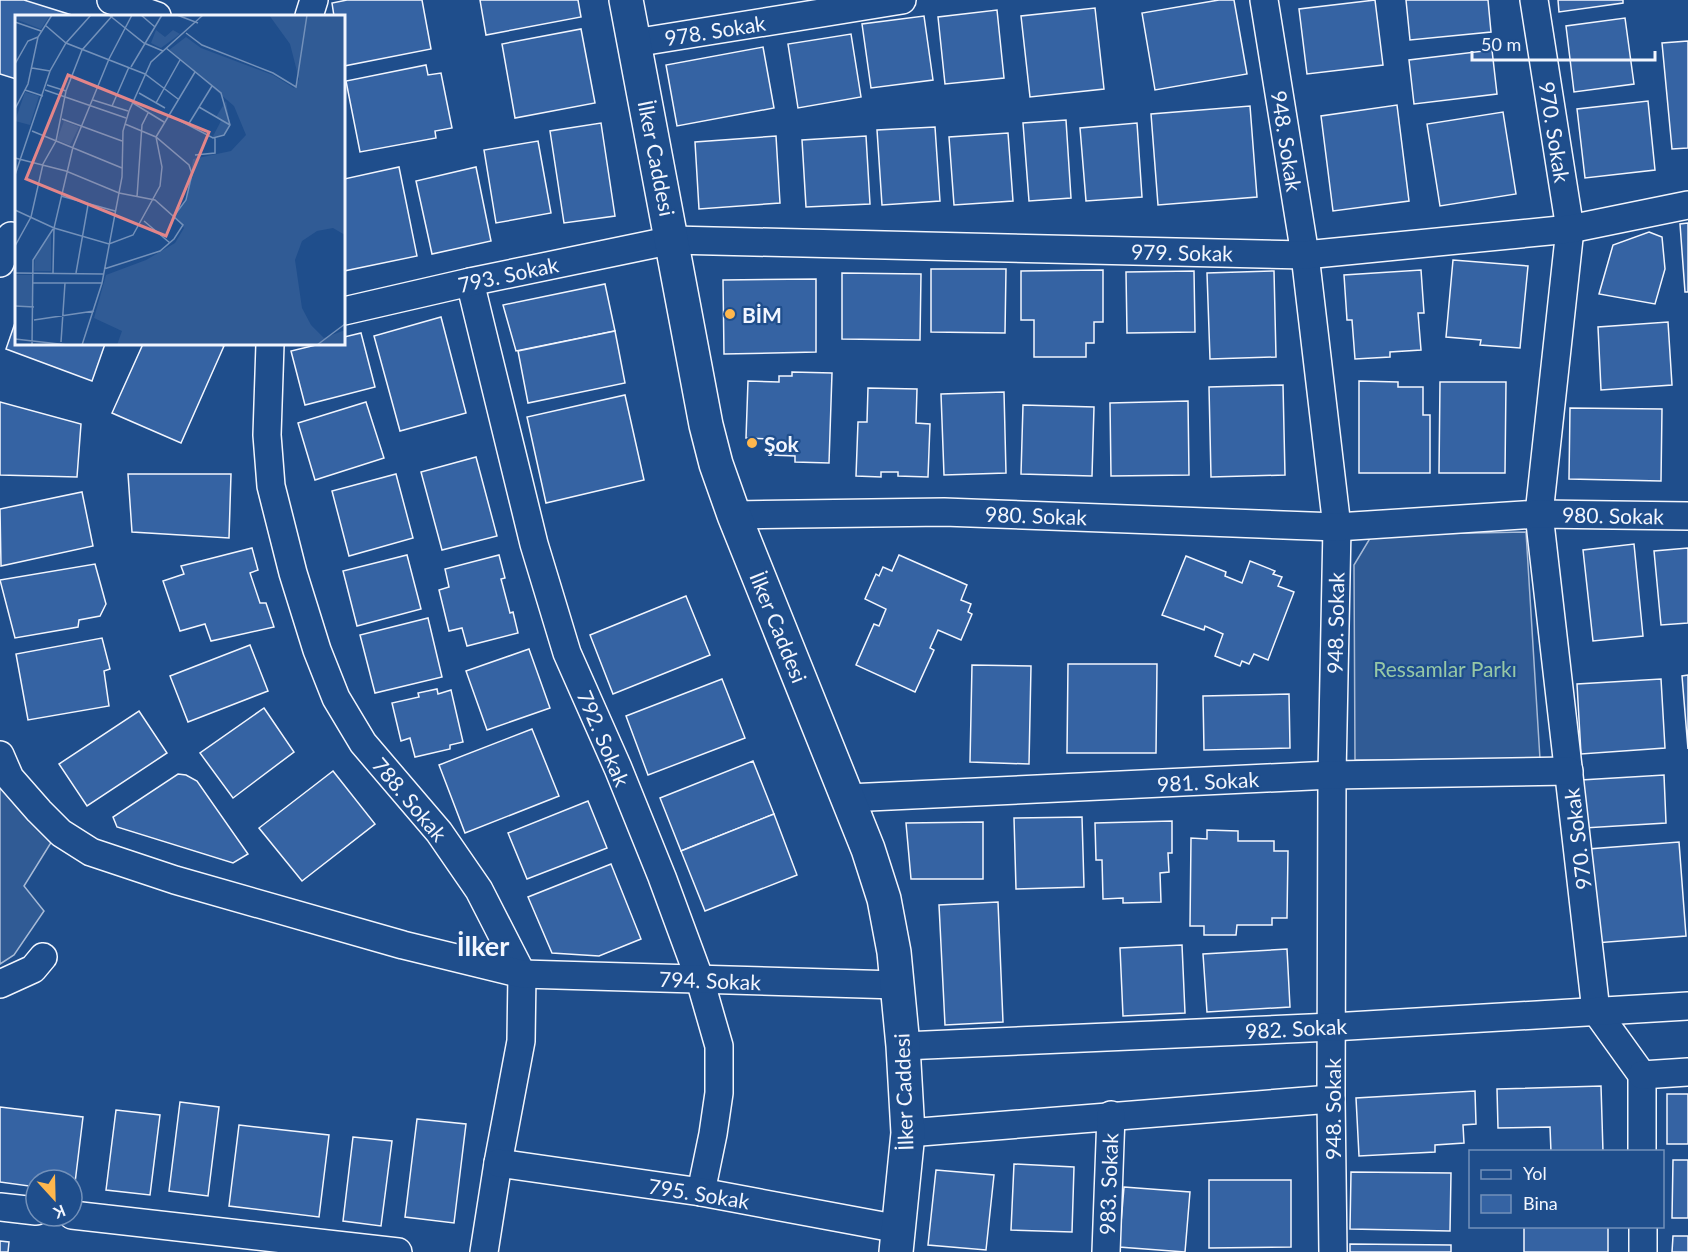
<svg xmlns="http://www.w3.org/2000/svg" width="1688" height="1252" font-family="Lato,sans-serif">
<rect width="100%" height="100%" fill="#1f4e8c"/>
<g fill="#305b95" stroke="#a8bbd7" stroke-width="1.5">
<path d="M1526 532 1540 759 1355 760 1354 565 1372 535Z"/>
<path d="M0 773 52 841 24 886 44 911 14 955 0 964Z"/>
</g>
<g fill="#3563a3" stroke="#f2f6ff" stroke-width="1.5">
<path d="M0 0H24L75 16H16V79L0 74Z"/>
<path d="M347 0H422L431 49 344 66V16H334L332 3Z"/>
<path d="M480 0H578L581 17 486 35Z"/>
<path d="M1219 0H1234L1247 74 1155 90 1142 13Z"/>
<path d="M1375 0 1383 65 1307 74 1299 9Z"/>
<path d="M1406 0H1488L1491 32 1410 40Z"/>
<path d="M1558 0H1623V3L1559 12Z"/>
<path d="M1095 8 1104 89 1030 97 1021 16Z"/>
<path d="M997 10 1004 78 945 84 938 17Z"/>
<path d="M924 16 933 80 871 88 862 24Z"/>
<path d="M1625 18 1634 84 1574 92 1566 26Z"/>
<path d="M581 29 595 103 515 118 502 44Z"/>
<path d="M851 34 861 97 798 108 788 44Z"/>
<path d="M1688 41V148L1672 149 1662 43Z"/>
<path d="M763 47 774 108 677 126 666 65Z"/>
<path d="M1492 50 1497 94 1414 104 1409 60Z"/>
<path d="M426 65 428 75 441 73 452 128 435 131 436 138 360 152 346 81Z"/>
<path d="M1648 101 1655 170 1585 178 1577 109Z"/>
<path d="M1397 105 1409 201 1333 211 1321 116Z"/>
<path d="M1250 106 1257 197 1158 205 1151 114Z"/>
<path d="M1503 112 1516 194 1440 206 1427 124Z"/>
<path d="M1066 120 1071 198 1029 201 1023 123Z"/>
<path d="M601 123 615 216 564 223 550 131Z"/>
<path d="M1137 123 1142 197 1086 201 1080 128Z"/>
<path d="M935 127 940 201 882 205 877 130Z"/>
<path d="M1008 133 1013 201 954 205 949 137Z"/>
<path d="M776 136 780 203 699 209 695 142Z"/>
<path d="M866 136 870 204 806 207 802 140Z"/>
<path d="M538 141 551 213 496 223 484 150Z"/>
<path d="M399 167 417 256 344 271V179Z"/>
<path d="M476 167 491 241 432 254 416 181Z"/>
<path d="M1688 223V292H1685L1680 224Z"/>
<path d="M1649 232 1662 237 1665 269 1655 304 1599 294 1613 245Z"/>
<path d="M1453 260 1528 266 1520 348 1480 345 1481 340 1446 337Z"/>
<path d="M931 269H1006L1005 333 931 332Z"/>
<path d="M1103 270V322H1094V343H1086V357H1034V320H1021V271Z"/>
<path d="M1421 270 1424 313H1418L1421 350 1390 352V357L1355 359 1352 320H1347L1344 275Z"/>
<path d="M1194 271 1195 332 1127 333 1126 272Z"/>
<path d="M1274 271 1276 357 1210 359 1207 273Z"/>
<path d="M842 273 921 274 920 340 842 339Z"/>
<path d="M816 279V352L724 354 723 280Z"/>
<path d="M605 284 615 331 516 351 503 305Z"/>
<path d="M441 317 466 413 400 431 374 336Z"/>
<path d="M16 320V344H105L92 381 6 349Z"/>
<path d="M1668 322 1672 385 1601 390 1598 327Z"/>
<path d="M615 331 625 383 528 403 518 351Z"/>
<path d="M361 333 375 387 305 405 291 351 320 344H344V337Z"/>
<path d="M143 344H218L224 346 181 443 112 413Z"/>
<path d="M792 372 832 373 829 463 795 462V456L770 455V439L746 438 748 381 779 382V376H792Z"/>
<path d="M1359 381 1398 382V387H1423V415H1430V473H1359Z"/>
<path d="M1440 382H1506L1505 473H1439Z"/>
<path d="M1283 385 1285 475 1211 477 1209 387Z"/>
<path d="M868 388 917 389 916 423 930 424 928 477 898 476V472H881V477L856 476 858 422H867Z"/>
<path d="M1004 392 1006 473 944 475 941 394Z"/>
<path d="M625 395 644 480 546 503 527 417Z"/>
<path d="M1188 401 1189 475 1111 476 1110 403Z"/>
<path d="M0 402 81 424 77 477 0 475Z"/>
<path d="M366 402 384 458 315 480 298 423Z"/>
<path d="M1023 405 1094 407 1092 476 1021 474Z"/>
<path d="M1570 408 1662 409 1661 481 1569 479Z"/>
<path d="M476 457 497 536 442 550 421 472Z"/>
<path d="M128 474H231L229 538 132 532Z"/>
<path d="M396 474 413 538 349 556 332 491Z"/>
<path d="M82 492 93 546 1 566 0 509Z"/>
<path d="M1634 544 1643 636 1593 641 1583 550Z"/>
<path d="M252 548 258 570 250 573 260 603H266L274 627 211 641 205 624 180 631 163 581 184 574 181 566Z"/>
<path d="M1688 548V623L1661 625 1654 551Z"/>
<path d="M407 555 421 609 357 626 343 571Z"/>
<path d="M499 555 505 578 501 579 510 613 513 612 518 633 467 646 462 628 449 631 439 590 449 587 445 569Z"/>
<path d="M899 555 967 585 961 600 971 604 968 612 972 614 961 640 938 630 930 648 934 650 915 692 856 665 874 624 879 626 886 609 865 599 876 574 879 576 883 567 892 571Z"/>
<path d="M1186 556 1226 572 1225 576 1242 583 1250 561 1275 571 1273 574 1282 577 1278 586 1294 592 1268 660 1254 654 1249 664 1242 661 1240 666 1215 656 1223 634 1205 626 1204 630 1162 615Z"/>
<path d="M95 564 106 604 100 616 79 620 78 627 15 638 0 580Z"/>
<path d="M686 596 710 655 613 694 590 635Z"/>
<path d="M428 618 442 677 375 693 360 635Z"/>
<path d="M102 638 110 669 104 671 109 706 28 720 16 654Z"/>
<path d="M250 645 268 691 188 722 170 676Z"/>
<path d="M529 649 550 708 487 730 466 671Z"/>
<path d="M1068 664H1157L1156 753H1067Z"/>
<path d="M972 665 1031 666 1029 764 970 762Z"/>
<path d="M1688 675V749L1682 676Z"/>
<path d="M722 679 745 738 648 775 626 716Z"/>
<path d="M1661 679 1665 748 1581 754 1577 684Z"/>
<path d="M437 689 438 694 451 690 463 742 450 745V749L415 757 410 738 401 741 392 703 419 697 418 693Z"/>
<path d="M1289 694 1290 748 1204 750 1203 696Z"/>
<path d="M264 708 294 752 233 798 200 753Z"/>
<path d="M139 711 167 753 87 806 59 764Z"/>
<path d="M532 729 559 796 465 833 439 765Z"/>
<path d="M753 761 774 814 681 851 660 798Z"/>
<path d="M333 771 375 824 302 881 259 828Z"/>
<path d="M178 774 186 775 197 781 248 854 233 863 117 827 113 817Z"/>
<path d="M1664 775 1666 823 1584 828 1581 780Z"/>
<path d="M588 801 607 848 527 879 508 833Z"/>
<path d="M774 814 797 875 705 911 681 851Z"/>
<path d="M1082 817 1084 887 1016 889 1014 818Z"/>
<path d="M1172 821V853H1168L1169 872 1160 873 1161 902 1123 903V898L1103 899 1102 860H1096L1095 823Z"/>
<path d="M983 822V879H911L906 823Z"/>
<path d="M1207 830 1238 831V841H1274V851H1288L1287 918H1272V925H1237L1236 935H1204V926H1190L1191 838 1207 839Z"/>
<path d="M1679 842 1686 936 1595 943 1588 849Z"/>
<path d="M611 864 641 939 599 956 552 953 528 897Z"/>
<path d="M998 902 1003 1022 945 1025 939 905Z"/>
<path d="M1182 945 1185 1013 1123 1016 1120 948Z"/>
<path d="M1287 949 1290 1007 1207 1012 1203 954Z"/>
<path d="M1601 1086 1603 1152H1551L1550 1127 1498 1128 1497 1089Z"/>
<path d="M1475 1091 1476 1124 1463 1125 1464 1143 1435 1145V1152L1359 1156 1356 1098Z"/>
<rect x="1667" y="1094" width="21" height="50"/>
<path d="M180 1102 219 1107 208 1196 169 1191Z"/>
<path d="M0 1107 83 1117 74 1191H72V1180H36V1187L0 1182Z"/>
<path d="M116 1110 160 1115 150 1195 106 1190Z"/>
<path d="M417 1119 466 1124 454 1223 405 1217Z"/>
<path d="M239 1125 329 1135 319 1217 229 1206Z"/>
<path d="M353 1137 392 1141 381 1226 343 1221Z"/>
<path d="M1673 1160H1688V1218H1672Z"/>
<path d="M1014 1164 1074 1167 1072 1232 1011 1230Z"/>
<path d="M936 1170 994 1175 986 1250 928 1245Z"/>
<path d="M1351 1172 1451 1173 1450 1231 1350 1229Z"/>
<path d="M1209 1180H1291V1247L1209 1248Z"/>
<path d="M1124 1187 1190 1192 1185 1252 1119 1247Z"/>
<rect x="1524" y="1226" width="84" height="26"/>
<path d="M1673 1236H1688V1252H1672Z"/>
<path d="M0 1241 9 1242 8 1252H0Z"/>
<path d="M1350 1244 1451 1245V1252H1350Z"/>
</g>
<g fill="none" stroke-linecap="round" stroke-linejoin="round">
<defs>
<g id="minor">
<path d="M111 0 157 16"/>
<path d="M1264 0 1305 255 1337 527 1332 775 1331 1099 1333 1252"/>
<path d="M1534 0 1570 229 1539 514 1596 1011 1642 1075V1152"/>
<path d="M309 16 314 0"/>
<path d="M634 43 902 0"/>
<path d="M0 263 11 236"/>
<path d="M470 282 534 544 567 653 618 768 662 877 700 980 719 1046V1093L713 1134 701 1192"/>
<path d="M344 311 470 282 673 240 1305 255 1570 229 1688 205"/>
<path d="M270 344 267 435 271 486 293 573 317 650 336 698 363 743 439 832 479 890 522 974 521 1041 498 1163 484 1252"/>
<path d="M734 515 944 512 1337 527 1539 514 1688 516"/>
<path d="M0 755 10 778 39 811 61 833 91 852 175 880 403 945 522 974 897 985"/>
<path d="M848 798 1332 775 1569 771"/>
<path d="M0 984 33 969 43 957"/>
<path d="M903 1046 1332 1027 1688 1006"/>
<path d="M1642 1075 1688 1072"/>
<path d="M908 1133 1331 1099"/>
<path d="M498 1163 701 1192 899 1229"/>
<path d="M0 1207 36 1211"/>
<path d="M72 1215 398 1252"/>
<path d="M1643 1226V1252"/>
<path d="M1106 1252 1111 1115"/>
</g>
<path id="major" d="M626 0 706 425 716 464 734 515 868 849 884 899 894 952 903 1046 908 1133 896 1252"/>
</defs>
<use href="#minor" stroke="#f2f6ff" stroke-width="30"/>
<use href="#major" stroke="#f2f6ff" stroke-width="36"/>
<use href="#minor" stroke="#1f4e8c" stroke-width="27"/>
<use href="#major" stroke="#1f4e8c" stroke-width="33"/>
</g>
<g fill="#ffb74d" stroke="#1f4e8c" stroke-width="2">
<circle cx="730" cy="314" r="6"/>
<circle cx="752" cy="443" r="6"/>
</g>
<g text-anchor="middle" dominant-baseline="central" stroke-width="4.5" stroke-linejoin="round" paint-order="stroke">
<g font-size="21" fill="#f2f6ff" stroke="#1f4e8c">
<text transform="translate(715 30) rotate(-9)">978. Sokak</text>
<text transform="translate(1555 132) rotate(81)">970. Sokak</text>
<text transform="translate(1287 141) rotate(81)">948. Sokak</text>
<text transform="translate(657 158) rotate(79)">İlker Caddesi</text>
<text transform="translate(1182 252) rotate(1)">979. Sokak</text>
<text transform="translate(508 274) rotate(-12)">793. Sokak</text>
<text transform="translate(1036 515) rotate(2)">980. Sokak</text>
<text transform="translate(1613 515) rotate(1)">980. Sokak</text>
<text transform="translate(1335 623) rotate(-89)">948. Sokak</text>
<text transform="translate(779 627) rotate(68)">İlker Caddesi</text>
<text transform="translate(604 738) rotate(67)">792. Sokak</text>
<text transform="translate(1208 781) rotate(-3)">981. Sokak</text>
<text transform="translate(410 799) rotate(50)">788. Sokak</text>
<text transform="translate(1577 839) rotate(-97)">970. Sokak</text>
<text transform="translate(710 980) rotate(2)">794. Sokak</text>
<text transform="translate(1296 1028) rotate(-3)">982. Sokak</text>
<text transform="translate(903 1092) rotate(-92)">İlker Caddesi</text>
<text transform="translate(1332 1109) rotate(-90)">948. Sokak</text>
<text transform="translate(1108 1184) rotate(-88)">983. Sokak</text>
<text transform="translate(699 1193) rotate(9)">795. Sokak</text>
</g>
<g font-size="21" font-weight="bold" fill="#f2f6ff" stroke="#1f4e8c" text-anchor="start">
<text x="742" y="314">BİM</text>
<text x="764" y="443">Şok</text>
</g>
<g font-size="21" fill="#97c8a6" stroke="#1f4e8c">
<text x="1445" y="668">Ressamlar Parkı</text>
</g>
<g font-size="27" font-weight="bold" fill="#f2f6ff" stroke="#1f4e8c">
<text x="483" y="945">İlker</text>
</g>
</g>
<g transform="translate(15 15)">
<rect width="330" height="330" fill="#1f4e8c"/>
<path d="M0 0H35L26 14 0 4ZM254 0H330V220L318 213 302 216 287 226 280 245 287 293 296 310 309 323 330 315V330H102L107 316 79 303 91 260 131 245 160 228 169 213 159 202 172 185 178 144 216 136 231 120 219 91 154 35 171 22 186 33 258 60 279 73 284 64 275 29ZM141 15 150 22 158 15 165 19 146 33 136 28ZM10 77 24 81 15 110 0 106ZM211 86 215 110 211 118 197 123 206 106 201 102ZM49 106 64 112 55 130 42 125ZM36 219V256H19L20 241ZM0 260H17V291H0Z" fill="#305b95"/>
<path fill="none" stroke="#7391ba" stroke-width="1.5" d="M94 0 129 28 148 36M126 0 140 12M162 0 183 8M0 7 26 16M30 10 51 28 130 59 163 84M171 18 187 30 258 58 281 72 292 0M151 33 206 78 215 110 209 120 198 123 154 100M0 49 13 26 23 22M116 52 147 0M17 53 35 56M32 70 51 76M10 75 28 81M30 75 111 103M124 78 150 93M78 85 113 96M118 88 149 107M141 88 165 45M97 91 114 52M184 92 215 110M0 94 13 69 23 22 37 0M47 104 107 126M110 109 141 122 174 150 177 159 171 185 159 201M173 110 197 71M17 116 107 153M180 140 200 138V123M0 143 51 156 104 178 140 185 168 210 159 224 145 236 89 254M0 160 35 56 51 28 76 0M46 181 100 196M122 182 127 110 133 98M0 195 39 213 94 229 118 220 145 171 147 152 141 122 180 57M129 206 155 228M0 231 16 202 28 149 41 126 51 76 67 35 98 0M0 258 88 259M38 258 39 213 58 132 94 44 117 0M61 258 73 190M18 268H87M0 291 19 292M19 305 79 296M0 324 53 330M46 327 50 268M17 330 18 245 38 214M67 330 87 268 107 162 108 116 114 96 136 47 188 0M302 330 330 309"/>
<path fill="#e38589" fill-opacity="0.15" stroke="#e38589" stroke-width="3" d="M53 60 194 117 151 221 11 164Z"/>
<rect width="330" height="330" fill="none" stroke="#f2f6ff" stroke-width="3"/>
</g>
<rect x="1469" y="1150" width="195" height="78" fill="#1f4e8c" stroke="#7391ba" stroke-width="1.5"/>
<rect x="1481" y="1170" width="30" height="9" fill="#1f4e8c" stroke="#7391ba" stroke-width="1.5"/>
<text x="1523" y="1180" font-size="18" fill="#f2f6ff">Yol</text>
<rect x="1481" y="1195" width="30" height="18" fill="#3563a3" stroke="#7391ba" stroke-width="1.5"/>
<text x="1523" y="1210" font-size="18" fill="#f2f6ff">Bina</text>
<g transform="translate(54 1198) rotate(158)"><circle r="28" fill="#1f4e8c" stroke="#7391ba" stroke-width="1.5"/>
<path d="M0-4.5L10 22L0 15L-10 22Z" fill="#ffb74d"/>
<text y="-9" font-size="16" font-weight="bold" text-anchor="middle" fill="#f2f6ff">K</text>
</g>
<path d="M1472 51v9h183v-9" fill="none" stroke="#f2f6ff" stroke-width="3"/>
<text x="1481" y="51" font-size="18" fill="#f2f6ff" stroke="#1f4e8c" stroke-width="4.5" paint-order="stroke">50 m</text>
</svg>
